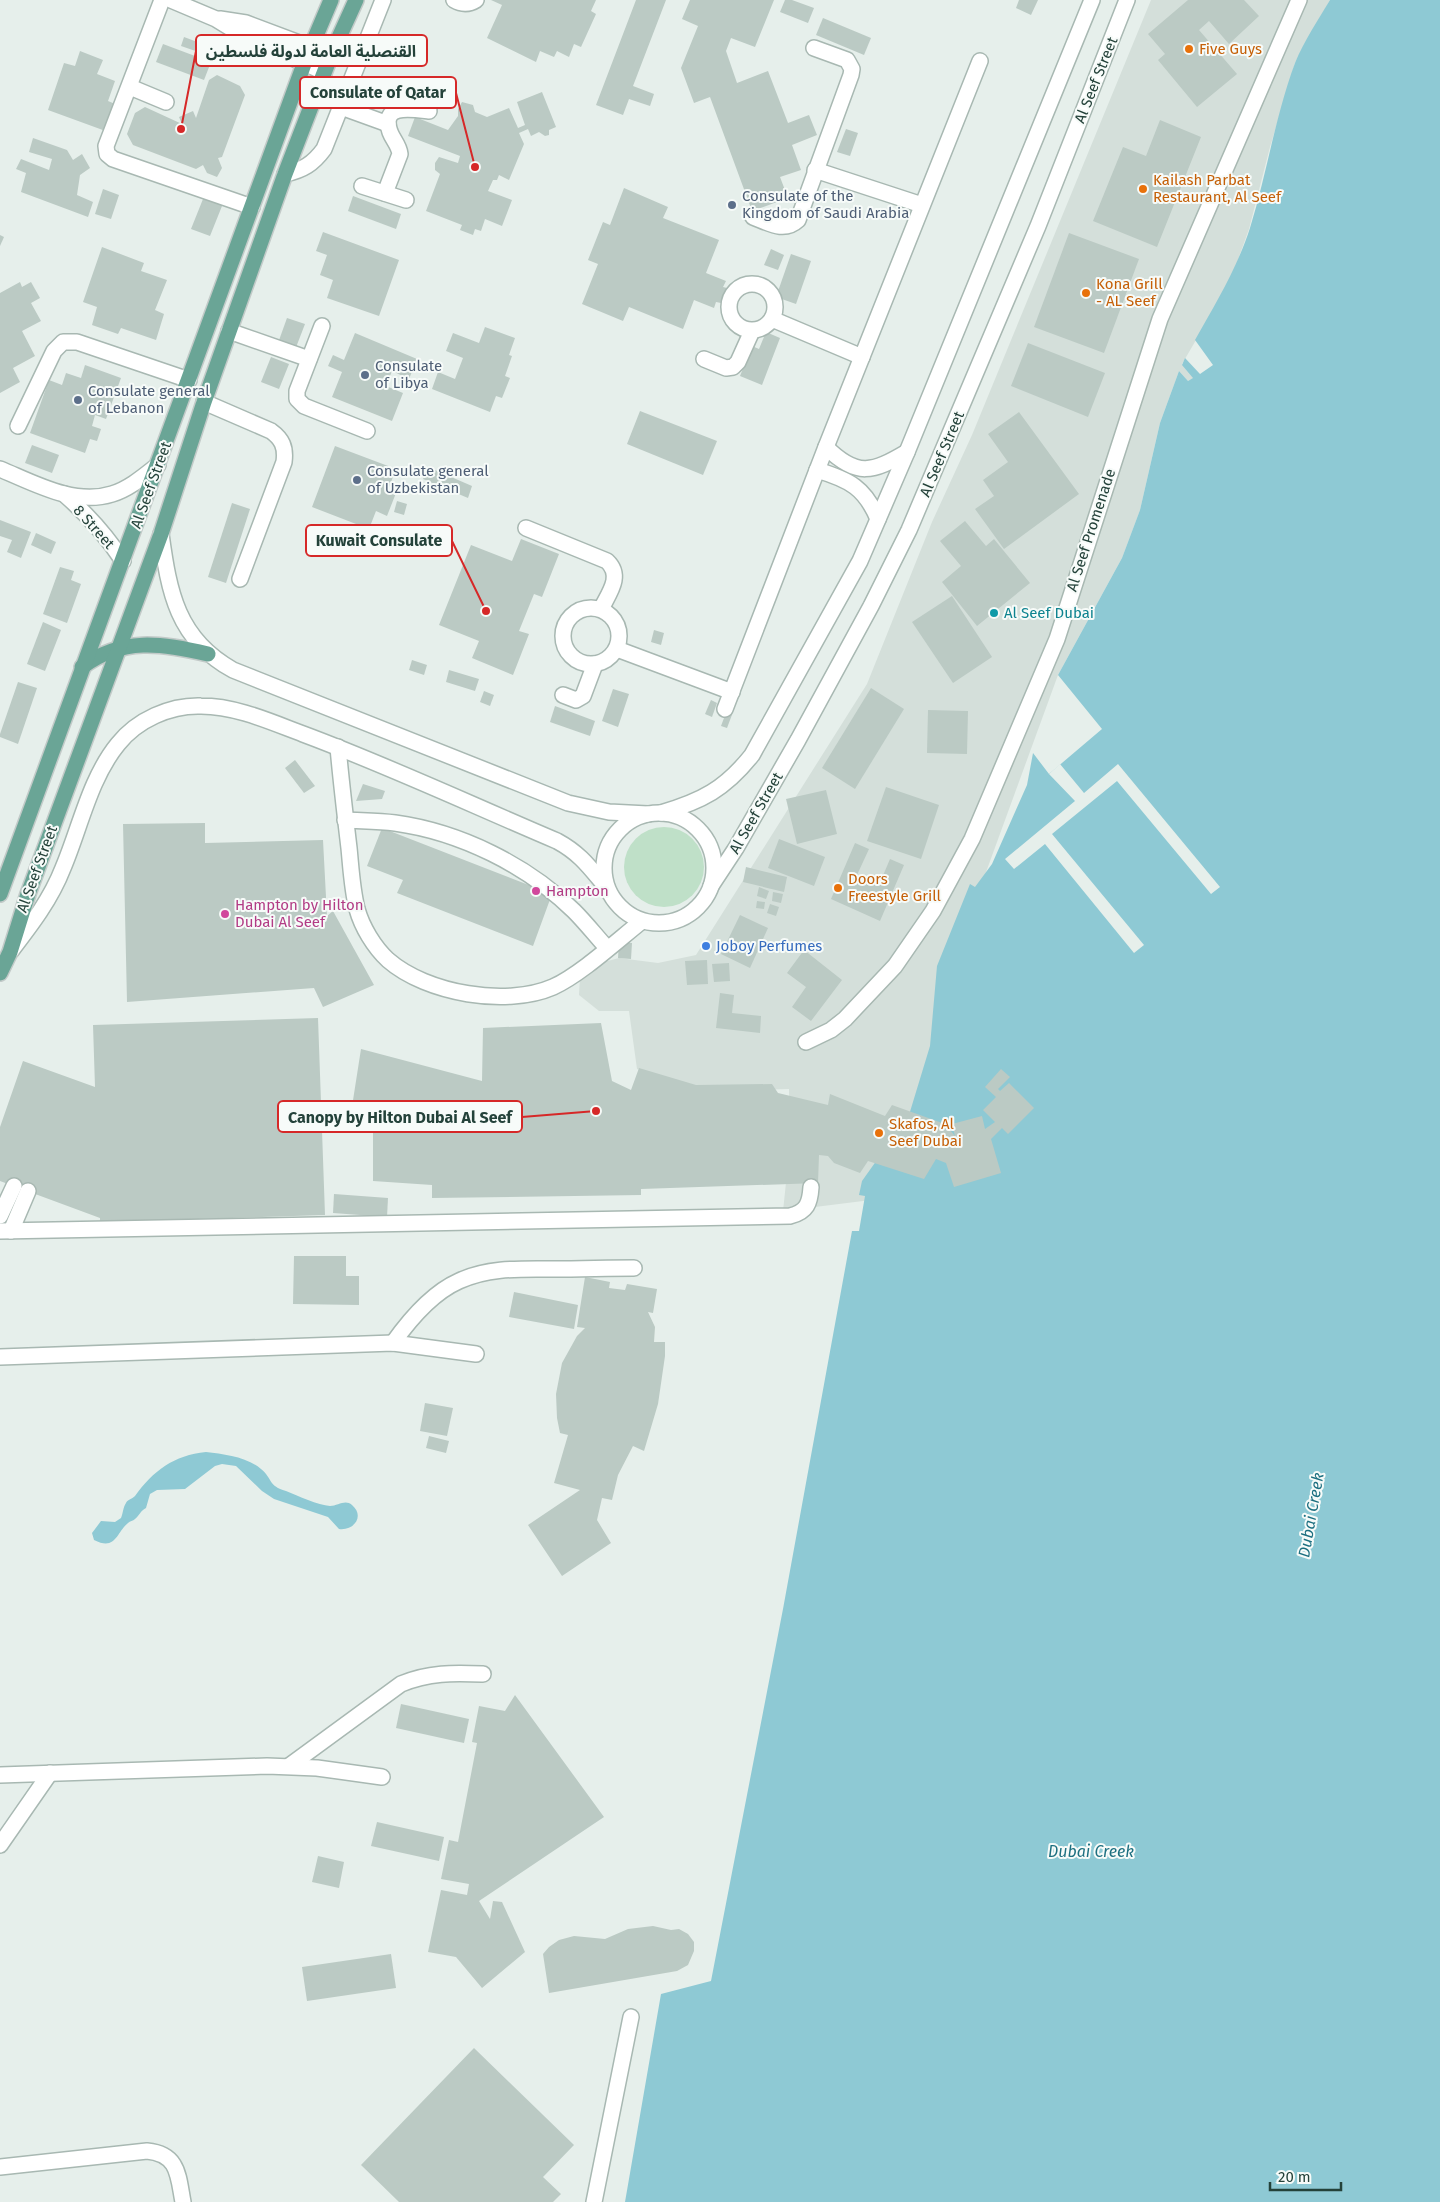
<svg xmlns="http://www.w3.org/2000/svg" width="1440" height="2202" font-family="'Fira Sans','Noto Sans Arabic',sans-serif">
<rect width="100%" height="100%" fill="#e6efeb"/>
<path fill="#d4dfda" d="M1151 0H1330L1295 63 1270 147 1249 229 1235 268 1220 299 1182 364 1194 378 1188 381 1179 371 1160 423 1140 510 1122 558 1058 675 951 968 1007 1183 783 1211 790 1145 789 1089 710 1091 637 1069 629 1011H599L579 995 580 977 604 962 619 958 658 963 696 955 867 684 932 522 972 435Z"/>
<circle fill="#bfe0c8" cx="664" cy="867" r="40"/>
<g fill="#8ec9d4">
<path d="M1330 0H1440V2202H625L661 1994 711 1981 783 1609 852 1231H859L865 1196 859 1195 862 1181 909 1115 930 1046 937 966 970 884 975 887 992 864 1027 785 1033 753 1049 774 1102 729 1058 675 1122 558 1140 510 1160 423 1179 371 1188 381 1193 378 1182 365 1185 358 1200 374 1213 365 1195 340C1216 303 1237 268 1250 228 1267 173 1275 117 1295 63 1304 41 1318 20 1330 0Z"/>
<path d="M206 1452C224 1454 247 1457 261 1469 273 1479 268 1486 286 1491 298 1496 318 1505 330 1506 338 1506 345 1499 352 1505 365 1516 354 1531 339 1529L328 1517 274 1499 262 1491 236 1466 222 1464 215 1466 185 1489 157 1490 150 1494 146 1508C140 1511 140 1515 135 1519 133 1521 130 1521 128 1523 116 1533 116 1551 94 1540L92 1533 101 1521 115 1522 121 1518C123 1514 123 1507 126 1503 127 1500 132 1499 135 1496 153 1471 174 1455 206 1452Z"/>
</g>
<path fill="#e6efeb" d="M1060 764 1084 793 1118 764 1220 887 1211 894 1117 781 1052 834 1144 945 1134 953 1045 844 1014 869 1005 859 1075 801 1049 774Z"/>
<g fill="#bbcac4">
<path d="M491 0H596L591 11 596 14 581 47 574 44 569 57 557 51 554 57 540 51 536 62 487 38 502 5Z"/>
<path d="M636 0H666L633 86 654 94 650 106 629 99 623 115 596 105Z"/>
<path d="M690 0H774L755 47 731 38 726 51 737 83 768 71 788 123 809 115 817 135 792 145 801 170 780 177 788 198 752 211 710 97 694 103 681 68 698 26 682 19Z"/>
<path d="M785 0H792L814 8 808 23 780 12Z"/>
<path d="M1019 0H1038L1031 15 1016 8Z"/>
<path d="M1188 0H1244L1259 16 1229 44 1209 21 1199 30 1237 74 1197 107 1158 60 1165 54 1148 34Z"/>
<path d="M823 18 871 38 864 55 816 35Z"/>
<path d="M184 37 216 49 213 57 181 46Z"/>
<path d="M163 44 211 62 204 80 156 62Z"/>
<path d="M80 51 103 60 97 74 115 81 108 101 120 106 111 133 48 110 64 63 75 66Z"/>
<path d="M217 75 240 86 245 95 222 157 218 158 222 168 217 177 207 173 203 165 196 169 133 145 127 134 135 113 145 107 182 124 179 117 193 111 196 118 209 80Z"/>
<path d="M542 92 556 127 549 130V135L545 136 539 132 531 136 528 129 519 133 524 144 509 180 499 175 497 180H493L488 191 512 200 502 226 485 219 481 231 475 229 473 235 460 230 462 225 426 211 440 174 435 170V163L439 157 458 163 460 156 408 136 415 117 448 130 458 116V109L462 102 473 105 475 112 487 117 509 108 518 128 525 125 517 102Z"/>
<path d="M1160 120 1201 137 1157 247 1093 221 1123 147 1146 156Z"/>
<path d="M846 129 858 133 850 156 837 152Z"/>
<path d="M33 138 67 150 73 160 82 154 90 168 80 175 77 195 93 202 88 217 21 192 26 173 16 169 21 159 49 170 52 159 29 152Z"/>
<path d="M624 188 668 207 663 218 719 240 706 273 726 281 723 287 727 288 721 303 716 302 714 308 694 300 683 329 629 307 623 321 582 304 598 264 588 260 603 222 610 225Z"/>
<path d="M103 189 119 195 111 219 95 214Z"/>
<path d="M205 194 224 201 210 236 191 229Z"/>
<path d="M353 196 401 214 396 229 348 211Z"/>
<path d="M323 232 399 260 379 316 327 298 333 280 320 275 327 255 316 251Z"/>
<path d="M1069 233 1139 259 1104 353 1034 327Z"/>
<path d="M0 235 4 237 0 246Z"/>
<path d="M102 247 144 263 141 271 167 280 155 310 164 314 156 340 121 328 118 334 92 325 97 307 83 302Z"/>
<path d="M771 249 784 255 778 270 764 265Z"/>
<path d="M791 254 811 261 796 304 776 297Z"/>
<path d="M20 282 22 287 31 282 40 298 31 303 41 321 22 331 35 356 13 368 20 382 0 393V293Z"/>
<path d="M287 318 305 324 295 350 278 343Z"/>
<path d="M485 327 515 338 509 355 512 356 505 376 510 378 502 398 496 396 490 412 432 389 438 372 455 379 463 358 446 351 453 333 479 343Z"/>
<path d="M766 332 780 338 762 385 740 376 752 346 759 349Z"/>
<path d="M355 333 417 359 409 379 392 371 386 386 403 393 392 421 332 397 342 372 328 366 333 355 344 360Z"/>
<path d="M1028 343 1105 373 1088 417 1011 386Z"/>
<path d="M271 357 289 364 279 389 261 382Z"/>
<path d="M85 365 121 378 106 419 95 415 92 426 101 429 97 441 90 439 85 453 30 433 49 380 62 385 66 373 81 378Z"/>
<path d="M640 411 717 441 703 475 627 444Z"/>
<path d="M1019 412 1079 494 1004 549 975 509 994 496 983 480 1008 462 988 434Z"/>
<path d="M32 445 59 455 52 473 25 463Z"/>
<path d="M335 446 396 469 388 490 396 493 387 516 376 511 369 529 312 507Z"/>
<path d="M428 467 472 486 468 498 423 479Z"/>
<path d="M397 501 407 504 404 515 394 512Z"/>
<path d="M232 503 250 509 226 583 208 577Z"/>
<path d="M0 520 31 532 21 558 7 552 12 540 0 536Z"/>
<path d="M965 521 986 546 994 539 1030 583 977 626 942 582 961 566 940 541Z"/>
<path d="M36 533 56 542 51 554 31 545Z"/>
<path d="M521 539 559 554 542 597 534 594 519 631 529 634 513 675 472 658 479 641 439 625 471 545 512 561Z"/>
<path d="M60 567 74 571 71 580 81 584 67 623 43 614Z"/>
<path d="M952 596 992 657 953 683 912 622Z"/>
<path d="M43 622 61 630 45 671 27 664Z"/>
<path d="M654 630 664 633 661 645 651 642Z"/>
<path d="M412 660 427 665 424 675 409 670Z"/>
<path d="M449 670 479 679 475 691 446 682Z"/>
<path d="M18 682 37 688 18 744 0 737V734Z"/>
<path d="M871 688 904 709 855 789 822 768Z"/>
<path d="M613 689 629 694 618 727 602 721Z"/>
<path d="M484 691 494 695 490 706 480 702Z"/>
<path d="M711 700 717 703 712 717 705 714Z"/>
<path d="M555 706 595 721 590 736 550 722Z"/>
<path d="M727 710 733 712 727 728 721 726Z"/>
<path d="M928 710 968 711 967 754 927 753Z"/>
<path d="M295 760 315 786 304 793 285 768Z"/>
<path d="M363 784 385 791 382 799 356 801Z"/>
<path d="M886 787 939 805 921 859 867 841Z"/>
<path d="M826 790 837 834 797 844 786 799Z"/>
<path d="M205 823V843L323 840 327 916 333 911 374 985 323 1007 314 988 127 1002 123 824Z"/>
<path d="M382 828 552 894 533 946 397 893 403 880 367 866Z"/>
<path d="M779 839 825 857 814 886 768 868Z"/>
<path d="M855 843 869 849 857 875 879 885 890 859 904 865 880 921 831 899Z"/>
<path d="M746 867 787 877 784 892 743 882Z"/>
<path d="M759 887 769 891 766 899 757 896Z"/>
<path d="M773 892 783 894 781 903 772 901Z"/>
<path d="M757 901 765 902 764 909 756 908Z"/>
<path d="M770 904 779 907 776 916 767 913Z"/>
<path d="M740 915 768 928 750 968 721 954Z"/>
<path d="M619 942 632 943 631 959 618 958Z"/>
<path d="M804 950 842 980 811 1021 792 1007 806 987 787 973Z"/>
<path d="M707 960 708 984 687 985 685 961Z"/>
<path d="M729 963 730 981 714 982 712 964Z"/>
<path d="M720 993 734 995 732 1013 761 1016 760 1033 716 1028Z"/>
<path d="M318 1018 325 1215 100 1222V1218L0 1181V1127L23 1061 95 1087 93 1025Z"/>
<path d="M601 1023 612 1081 631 1090 639 1068 696 1085 772 1084 778 1093 828 1105 830 1094 885 1116 892 1105 945 1124 955 1136 952 1124 982 1116 985 1129 995 1122 983 1110 996 1097 985 1087 1001 1069 1010 1077 998 1089 1000 1091 1009 1083 1034 1108 1008 1134 1002 1128 991 1139 1001 1173 954 1187 946 1163 936 1159 924 1179 868 1161 860 1173 834 1163 828 1156 819 1155 818 1183 641 1189V1195L432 1198V1185L373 1181V1122L351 1113 361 1049 482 1081 483 1028Z"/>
<path d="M334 1194 388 1198 387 1217 333 1213Z"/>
<path d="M294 1256H346V1276H359V1305L293 1304Z"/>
<path d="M585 1277 610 1282 609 1288 625 1290 627 1284 657 1289 653 1313 648 1312 655 1327 654 1342H665V1356L658 1404 644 1451 633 1446 618 1475 612 1500 602 1498 597 1520 611 1543 562 1576 528 1525 580 1490 554 1483 568 1435 560 1433 557 1418 556 1394 562 1363 577 1336 585 1328 577 1327Z"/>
<path d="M514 1292 578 1305 574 1329 509 1317Z"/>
<path d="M425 1403 453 1408 447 1436 420 1431Z"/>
<path d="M429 1436 449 1441 446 1453 426 1448Z"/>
<path d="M515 1695 604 1817 479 1901 490 1919 493 1901 502 1902 525 1952 482 1988 456 1957 428 1952 441 1890 467 1895 469 1884 441 1879 449 1840 458 1842 477 1743 472 1742 479 1706 505 1711Z"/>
<path d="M401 1704 469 1719 464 1743 396 1728Z"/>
<path d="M377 1822 444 1837 439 1861 371 1846Z"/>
<path d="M318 1856 344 1862 339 1888 312 1882Z"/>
<path d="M653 1926 671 1930 679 1929 688 1934 694 1942V1951L688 1965 677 1971 549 1993 543 1954 549 1947 559 1940 574 1936 605 1939 628 1929Z"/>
<path d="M391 1954 396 1988 307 2001 302 1967Z"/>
<path d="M474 2048 574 2145 543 2177 561 2194 553 2202H399L361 2165Z"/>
</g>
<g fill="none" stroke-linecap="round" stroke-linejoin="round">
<defs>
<g id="minor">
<path d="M162 0 106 146 107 154 113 159 252 207"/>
<path d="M171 0 216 19 247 38 324 72"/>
<path d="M454 0C461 4 468 5 476 0"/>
<path d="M220 19 246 23 331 55"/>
<path d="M130 87 166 102"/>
<path d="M341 107 388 124"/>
<path d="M815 170 922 205"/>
<path d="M285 174C303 170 313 164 324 149L383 0"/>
<path d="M362 186 406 200"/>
<path d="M385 193 400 154C399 145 393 140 390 132 380 103 412 109 429 111"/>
<path d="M753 217C769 223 784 233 798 220L851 75 852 69 847 60 814 48"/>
<circle cx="752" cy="307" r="23"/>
<path d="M772 319 862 357"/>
<path d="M322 326 297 391V399L304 406 367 431"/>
<path d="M229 331 309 359"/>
<path d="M704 359 726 368 733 367 738 362 752 331"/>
<path d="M204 402 271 431C282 439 286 447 284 462L240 579"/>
<path d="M18 426 54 351 63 342H77L189 380"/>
<path d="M826 447C857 478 873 472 907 452"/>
<path d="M0 469C34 483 74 506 112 494 129 489 144 476 158 465"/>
<path d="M817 470C850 480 865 488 878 519"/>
<path d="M64 494C87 514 106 535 123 561"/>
<path d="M526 528 607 561C623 576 609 593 601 609"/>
<path d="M161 534C169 592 177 639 233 670L568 803 609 812 648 814"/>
<circle cx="591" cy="636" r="28"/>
<path d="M617 649 732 692"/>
<path d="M563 695 576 700 583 696 595 664"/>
<path d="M725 709 826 447 980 61"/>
<path d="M338 747C341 781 345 814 349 848 351 868 352 889 357 909 362 927 374 947 388 960 427 994 507 1007 553 987 580 975 618 940 642 921"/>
<circle cx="659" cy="868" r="55"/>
<path d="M661 813C702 801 725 789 752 755L860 561 907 452 1092 0"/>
<path d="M345 820C362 821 379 821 395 823 460 832 527 865 574 911 586 923 596 936 607 948"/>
<path d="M711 886 736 848 798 740 871 606 909 530 1038 226 1127 0"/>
<path d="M11 951C31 925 51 899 63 868 80 828 90 778 118 744 137 720 170 705 201 706 236 706 271 722 303 734 389 766 472 805 557 841 581 854 590 868 607 888"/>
<path d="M806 1042 831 1030 845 1019 895 966 933 911 972 839 1057 639 1160 319 1299 0"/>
<path d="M0 1216 14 1186"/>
<path d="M0 1231 790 1216C807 1212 810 1203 811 1187"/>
<path d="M11 1231 28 1191"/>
<path d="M393 1343C410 1319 432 1293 459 1281 489 1267 522 1269 554 1269 581 1269 608 1268 634 1268"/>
<path d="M0 1357 393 1343 476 1354"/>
<path d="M289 1766 401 1684C429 1672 454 1673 483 1674"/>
<path d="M0 1775 267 1766 317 1768 382 1777"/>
<path d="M0 1845 50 1773"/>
<path d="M0 2167 147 2151C179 2154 178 2176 183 2202"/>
<path d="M594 2202 631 2017"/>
</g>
<g id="major">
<path d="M82 667C122 637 162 643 208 654"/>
<path d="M0 894 304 64 331 0"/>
<path d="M0 973 10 952 28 894 161 534 204 402 285 174 331 55 356 0"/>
</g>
</defs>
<use href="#minor" stroke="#a8b8b2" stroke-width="18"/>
<use href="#major" stroke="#c2cac8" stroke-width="18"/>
<use href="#minor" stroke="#fff" stroke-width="15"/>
<use href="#major" stroke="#6aa596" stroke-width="15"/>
</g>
<g fill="#e8710a" stroke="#f7fbf9" stroke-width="2">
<circle cx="1189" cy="49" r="5"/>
<circle cx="1143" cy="189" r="5"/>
<circle cx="1086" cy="293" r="5"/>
<circle cx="838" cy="888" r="5"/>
<circle cx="879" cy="1133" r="5"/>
</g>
<g fill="#5c6f8a" stroke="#f7fbf9" stroke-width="2">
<circle cx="732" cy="205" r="5"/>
<circle cx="365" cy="375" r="5"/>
<circle cx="78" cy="400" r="5"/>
<circle cx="357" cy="480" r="5"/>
</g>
<circle fill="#0f9aa8" stroke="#f7fbf9" stroke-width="2" cx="994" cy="613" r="5"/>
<g fill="#d1479c" stroke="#f7fbf9" stroke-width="2">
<circle cx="536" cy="891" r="5"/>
<circle cx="225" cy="914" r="5"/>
</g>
<circle fill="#3f7fe0" stroke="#f7fbf9" stroke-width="2" cx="706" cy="946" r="5"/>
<g text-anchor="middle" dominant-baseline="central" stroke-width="4" stroke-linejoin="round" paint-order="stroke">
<g font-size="15" fill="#c56008" stroke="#f7fbf9" text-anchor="start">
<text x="1199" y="49">Five Guys</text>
<text x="1153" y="180">Kailash Parbat<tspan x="1153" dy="17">Restaurant, Al Seef</tspan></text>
<text x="1096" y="284">Kona Grill<tspan x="1096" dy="17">- AL Seef</tspan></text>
<text x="848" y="879">Doors<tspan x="848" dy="17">Freestyle Grill</tspan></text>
<text x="889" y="1124">Skafos, Al<tspan x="889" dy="17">Seef Dubai</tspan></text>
</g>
<g font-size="15" fill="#24423a" stroke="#f7fbf9">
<text transform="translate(1096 80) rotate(-68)">Al Seef Street</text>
<text transform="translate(942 454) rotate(-67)">Al Seef Street</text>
<text transform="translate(151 485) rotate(-70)">Al Seef Street</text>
<text transform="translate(94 527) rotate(48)">8 Street</text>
<text transform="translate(1091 530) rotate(-72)">Al Seef Promenade</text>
<text transform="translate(756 813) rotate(-60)">Al Seef Street</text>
<text transform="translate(37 869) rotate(-70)">Al Seef Street</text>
</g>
<g font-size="15" fill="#4e5e75" stroke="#f7fbf9" text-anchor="start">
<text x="742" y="196">Consulate of the<tspan x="742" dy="17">Kingdom of Saudi Arabia</tspan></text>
<text x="375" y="366">Consulate<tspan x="375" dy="17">of Libya</tspan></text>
<text x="88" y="391">Consulate general<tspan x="88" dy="17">of Lebanon</tspan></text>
<text x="367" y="471">Consulate general<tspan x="367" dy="17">of Uzbekistan</tspan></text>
</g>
<g font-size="15" fill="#0d838f" stroke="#f7fbf9" text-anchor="start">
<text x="1004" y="613">Al Seef Dubai</text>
</g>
<g font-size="15" fill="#b23c85" stroke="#f7fbf9" text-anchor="start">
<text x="546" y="891">Hampton</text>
<text x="235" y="905">Hampton by Hilton<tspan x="235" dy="17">Dubai Al Seef</tspan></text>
</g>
<g font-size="15" fill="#366cbe" stroke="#f7fbf9" text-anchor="start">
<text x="716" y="946">Joboy Perfumes</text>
</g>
<g font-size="16" font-style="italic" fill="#1c6f80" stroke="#f7fbf9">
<text transform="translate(1311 1515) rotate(-80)">Dubai Creek</text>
<text x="1091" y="1851">Dubai Creek</text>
</g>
</g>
<path fill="none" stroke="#d62828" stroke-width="2" d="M181 129L196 51M475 167L456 93M486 611L452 541M596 1111L522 1117"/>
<g fill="#d62828" stroke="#f7fbf9" stroke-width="2">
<circle cx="181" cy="129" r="5"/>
<circle cx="475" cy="167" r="5"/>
<circle cx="486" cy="611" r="5"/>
<circle cx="596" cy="1111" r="5"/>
</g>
<g fill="#f7fbf9" stroke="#d62828" stroke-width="2">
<rect x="196" y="35" width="231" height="31" rx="5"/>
<rect x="300" y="77" width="156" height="31" rx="5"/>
<rect x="306" y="525" width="146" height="31" rx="5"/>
<rect x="278" y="1101" width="244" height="31" rx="5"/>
</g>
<g font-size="16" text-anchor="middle" font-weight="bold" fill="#24423a">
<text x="311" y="57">القنصلية العامة لدولة فلسطين</text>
<text x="378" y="98">Consulate of Qatar</text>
<text x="379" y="546">Kuwait Consulate</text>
<text x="400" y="1123">Canopy by Hilton Dubai Al Seef</text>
</g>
<path d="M1270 2182v8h71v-8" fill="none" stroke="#24423a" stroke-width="2.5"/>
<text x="1278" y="2182" font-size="15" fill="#24423a" stroke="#f7fbf9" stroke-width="4" paint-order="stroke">20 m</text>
</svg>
